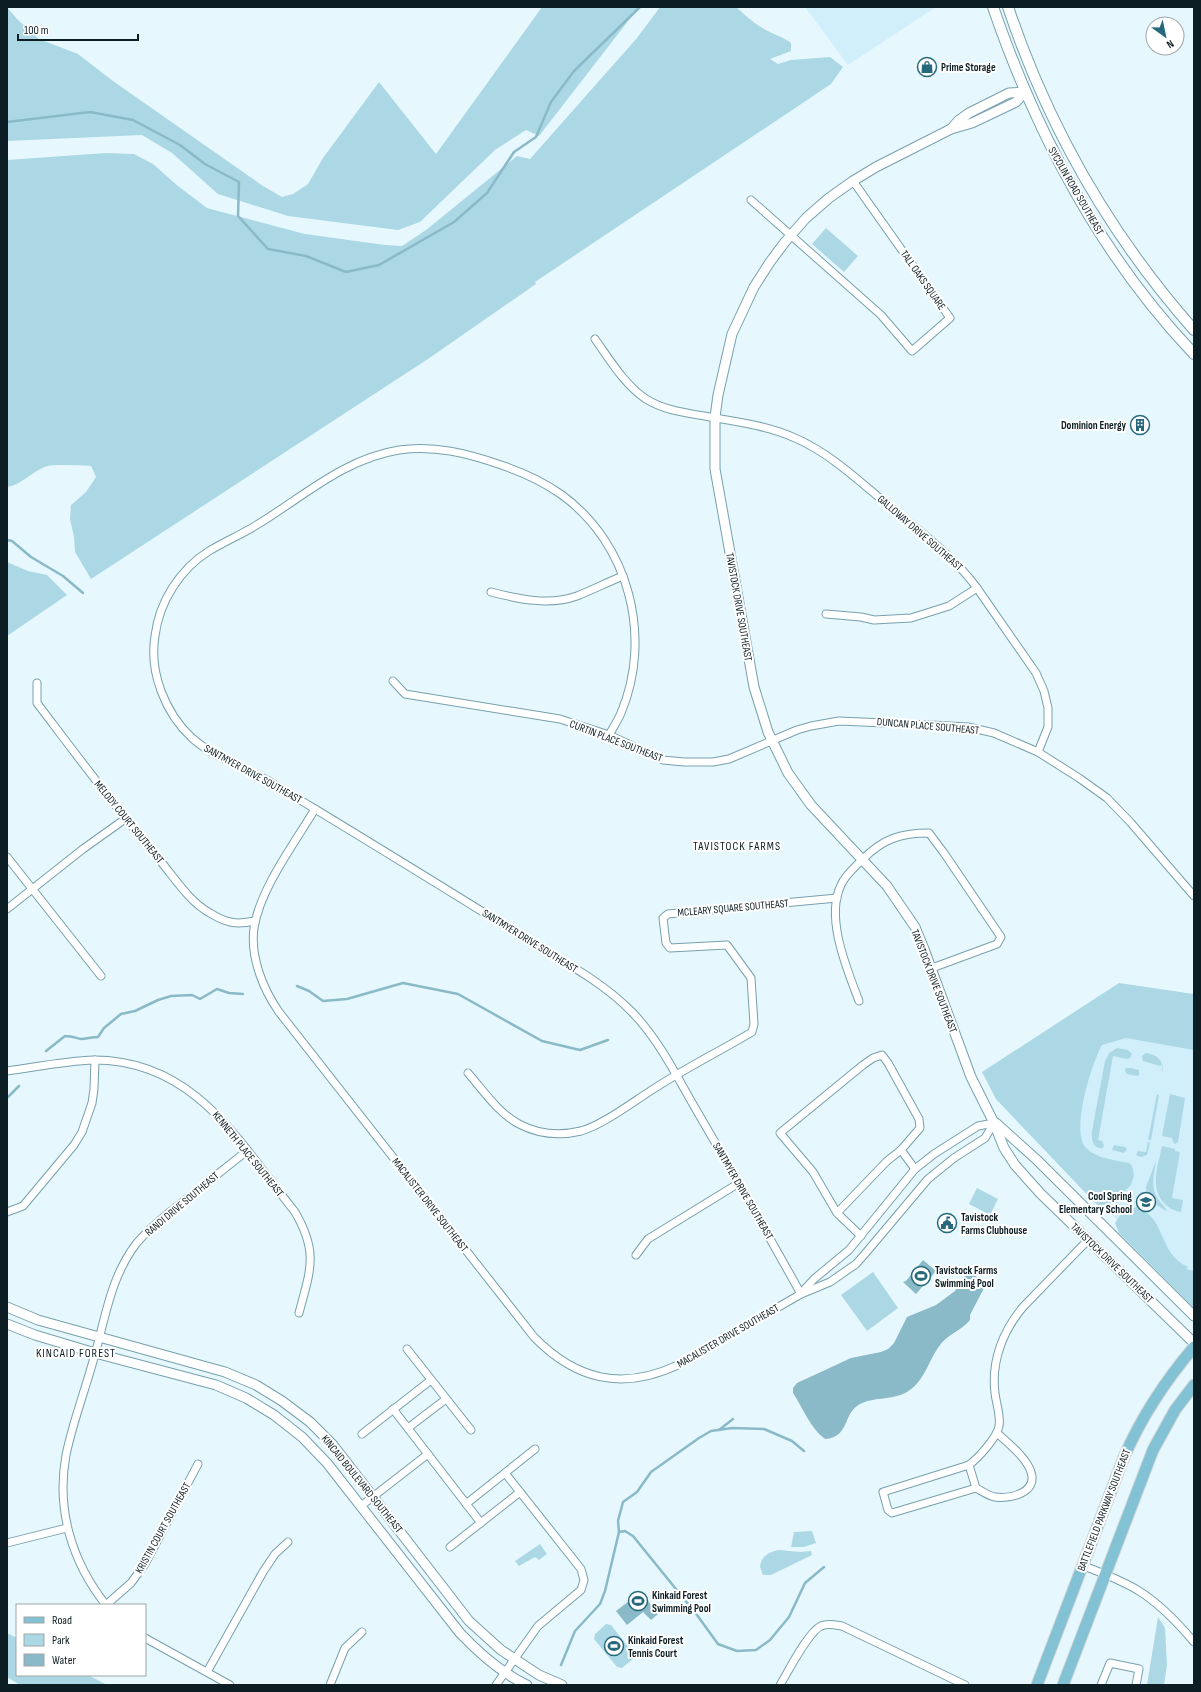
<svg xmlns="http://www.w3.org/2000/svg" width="1201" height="1692" font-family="'Sofia Sans Condensed',sans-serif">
<rect width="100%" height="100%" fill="#e6f8fe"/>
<g fill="#d0effa">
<path d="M805 7H936L848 65Z"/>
<path d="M1194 994V1293L1175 1277 1021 1126 996 1099 982 1072Z"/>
</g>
<g fill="#acd8e6">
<path d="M7 7 17 19 39 39 78 54 113 81 263 186 282 197 293 194 308 184 323 158 379 82 436 154 542 7H639L539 136 526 130 495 150 420 222 398 230 288 216 218 194 172 153 142 135 7 141Z"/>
<path d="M660 7H736C747 17 758 27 772 33 780 37 783 37 791 43V51L770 59 778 64 791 60 830 57 843 67 831 84 535 282 536 284 428 359 91 579 75 552 74 537 70 519 71 505 86 492 96 477 91 466C83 466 55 464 48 466 33 470 22 485 7 487V160L106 153 134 154 153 164 178 186 207 208 305 234 385 245 402 246 426 230 517 156 530 159 637 38Z"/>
<path d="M826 228 858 256 844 272 812 244Z"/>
<path d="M7 562 28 571 47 575 67 595 7 636Z"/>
<path d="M1119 983 1194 994V1050L1126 1038 1102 1045C1092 1062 1070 1132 1086 1148 1097 1159 1115 1160 1129 1163L1132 1166 1134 1175 1131 1185 1110 1205 1101 1207 1095 1203 996 1099 982 1072Z"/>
<path d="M1117 1048 1128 1050 1132 1054 1130 1058 1127 1059 1113 1056 1098 1140 1102 1141 1104 1145 1103 1148C1093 1150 1091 1139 1092 1131L1105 1061 1109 1053Z"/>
<path d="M1146 1053C1158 1055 1165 1061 1162 1074V1065L1160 1066 1143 1061 1142 1056Z"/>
<path d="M1126 1068H1131L1139 1070V1075L1137 1076 1127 1074 1125 1071Z"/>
<path d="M1157 1094 1159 1095 1151 1140H1148Z"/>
<path d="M1170 1094 1185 1098 1178 1142 1175 1144 1173 1142 1172 1138 1162 1136Z"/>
<path d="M1148 1142 1150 1143 1147 1155 1141 1157 1136 1155 1138 1151 1146 1152Z"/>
<path d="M1114 1145 1125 1147 1127 1149 1124 1153 1112 1150Z"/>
<path d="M1162 1146 1175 1149V1151L1180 1152 1172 1198 1183 1200 1181 1212C1175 1211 1170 1209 1165 1204 1149 1188 1158 1166 1162 1146Z"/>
<path d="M1156 1161C1154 1174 1150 1187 1158 1199 1161 1203 1165 1207 1167 1211 1157 1206 1146 1199 1146 1187Z"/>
<path d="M977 1188 998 1199 990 1215 969 1204Z"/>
<path d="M1136 1207C1167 1217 1157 1253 1188 1267L1186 1269 1194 1271V1308L1119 1233 1115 1223 1121 1214Z"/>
<path d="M873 1272 898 1308 867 1331 841 1295Z"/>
<path d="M812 1531 816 1543 804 1547H791L794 1532Z"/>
<path d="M540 1544 547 1554 539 1560 535 1557 519 1566 515 1561Z"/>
<path d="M779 1550 800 1552 811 1551 812 1555 771 1575H763L760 1567C761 1556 769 1552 779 1550Z"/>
<path d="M1158 1617 1165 1628 1167 1665 1164 1685H1147Z"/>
<path d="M606 1624 611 1625 634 1654 633 1659 622 1668 617 1667 594 1639 595 1634Z"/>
<path d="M7 1633 17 1638V1675H88L107 1685H20L7 1677Z"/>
</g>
<g fill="#8ab9c8">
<path d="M923 1260 936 1271 916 1294 903 1282 906 1281Z"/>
<path d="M971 1273 974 1274 981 1282H990V1284L984 1288 970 1315V1320C962 1330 947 1335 940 1345 928 1361 925 1381 907 1392 892 1401 871 1396 857 1406 843 1416 849 1437 825 1439 810 1428 803 1408 793 1393V1388L797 1383 851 1358 881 1352 888 1349 894 1343 907 1317 936 1305 955 1291 964 1277Z"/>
<path d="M641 1592 658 1614 651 1620 643 1612 627 1625 616 1611Z"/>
</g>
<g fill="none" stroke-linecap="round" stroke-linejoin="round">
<g stroke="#8ab9c8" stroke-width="2.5">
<path d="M7 122 90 112 133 120 180 145 205 164 239 182 238 216 268 249 306 256 346 272 379 265 454 222 487 193 514 152 536 137 551 102 574 71 640 7"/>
<path d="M7 540 12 541 31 557 63 576 83 593"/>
<path d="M297 986 309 991 323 1001 347 999 403 983 458 994 542 1041 580 1050 608 1040"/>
<path d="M46 1051 65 1036C71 1036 76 1038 81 1039 86 1039 92 1037 98 1037L104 1028 121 1014 135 1011 158 1000 171 996 192 995 200 999 217 989 229 993 243 994"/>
<path d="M7 1098 19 1086"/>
<path d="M719 1430 733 1419"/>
<path d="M619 1532 625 1531 633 1536 697 1615 718 1644 737 1651 756 1650 770 1640 789 1617 805 1583 824 1567"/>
<path d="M561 1665 575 1631 600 1604 605 1591 619 1532 618 1521 623 1502 637 1492 651 1472 699 1438 711 1431 732 1428 764 1429 792 1441 804 1451"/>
</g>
<defs>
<g id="minor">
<path d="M751 200 881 315 912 351 950 318 853 181"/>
<path d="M595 339C610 360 624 384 646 399 665 411 688 413 710 417 739 422 768 426 795 438 830 453 859 481 888 505 919 531 953 555 977 588L1036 673 1044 691 1048 708V727L1038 752"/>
<path d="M491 592C518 599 549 606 577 596 592 590 608 582 623 576"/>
<path d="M826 614 861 617 874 620 911 618 949 606 977 588"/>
<path d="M393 681 405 694 560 719 609 735 663 760 684 762H713L729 759 797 730 811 726 839 721 931 725 968 727 994 733 1038 752 1079 778 1107 798 1131 823 1194 896"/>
<path d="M37 683V703C78 757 118 811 162 863 176 880 190 902 210 913 226 923 236 925 255 921"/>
<path d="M609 735C613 728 618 720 621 713 653 637 629 544 562 495 544 482 522 472 501 465 467 453 434 445 399 450 343 459 302 498 255 526 240 535 224 542 209 551 180 569 159 602 155 636 149 672 165 713 192 738 216 759 247 768 274 784 356 834 437 883 518 934 556 958 600 979 632 1012 660 1041 678 1079 698 1113 733 1173 767 1233 801 1294"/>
<path d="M315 809C294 844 260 889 254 928 250 957 263 989 279 1012L534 1337C576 1380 622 1391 678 1365L801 1294 830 1282 856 1264 864 1255 928 1179 954 1158 985 1138 994 1123"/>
<path d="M7 857 101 976"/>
<path d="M7 909 83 849 125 819"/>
<path d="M859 1001C847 969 825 918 841 885 845 875 855 867 863 859 883 839 900 833 929 833L944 853 1001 937 997 944 932 968"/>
<path d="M7 1071C36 1067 65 1061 94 1060 195 1060 240 1143 295 1212 319 1253 310 1271 299 1313"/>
<path d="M468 1073C483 1090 498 1113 519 1124 538 1134 560 1136 581 1131 603 1125 634 1101 655 1088 686 1068 720 1051 752 1032L754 1024 751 978 727 945 670 948 666 943 663 918 668 914 837 898"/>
<path d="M901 1150 915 1169"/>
<path d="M7 1212 23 1206 74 1145 82 1132 92 1103 94 1089 95 1060"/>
<path d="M837 1213 887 1161 901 1150 920 1128 919 1119 888 1063 882 1055 873 1058 863 1065 780 1133 813 1172 837 1213 861 1236"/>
<path d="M636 1255 648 1239 739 1183"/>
<path d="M802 1292 814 1279 849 1250 915 1169 934 1154 978 1126 994 1123"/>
<path d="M407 1349 471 1430"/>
<path d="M393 1409 481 1523"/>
<path d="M408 1428 446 1399"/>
<path d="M362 1434 431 1380"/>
<path d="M969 1465 883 1492 888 1510 892 1513 976 1488C982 1491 988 1496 995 1497 1010 1499 1038 1493 1031 1472 1027 1458 1007 1442 997 1433"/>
<path d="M976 1488 969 1465C978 1458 997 1438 999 1426 1001 1416 996 1403 995 1393 991 1361 1003 1331 1023 1307L1088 1240"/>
<path d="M466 1504 535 1449"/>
<path d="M361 1506 428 1454"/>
<path d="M7 1543 67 1528"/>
<path d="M450 1547 520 1492"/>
<path d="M1082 1565C1101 1573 1122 1580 1139 1591 1160 1604 1178 1623 1194 1642"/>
<path d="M106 1605C72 1562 56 1510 66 1455 73 1421 86 1388 95 1354 106 1315 111 1277 136 1244 150 1227 168 1213 185 1200 206 1184 226 1167 247 1151"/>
<path d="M106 1605 131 1583 145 1564 198 1464"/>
<path d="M145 1638 230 1685"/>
<path d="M207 1672 263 1572 275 1554 288 1542"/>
<path d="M330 1685 345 1648 362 1632"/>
<path d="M496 1685 538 1626 581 1590 584 1580 581 1569 505 1473"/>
<path d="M780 1685C788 1672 808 1632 821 1626 828 1623 835 1625 842 1626L965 1685"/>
<path d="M1101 1685 1110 1663 1139 1669 1136 1685"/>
</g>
<g id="tertiary">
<path d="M1025 92 1016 102 972 123 951 129 876 167 853 181 829 198 806 218 785 242 770 262 754 287 732 334 718 395 715 417V469L754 687 768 732 788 773 811 805 887 886 915 927 924 949 971 1077 994 1123 1004 1148 1015 1165 1040 1193 1194 1343"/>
<path d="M951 129 958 121 969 113 1009 93 1025 92"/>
<path d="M996 1123 1037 1160 1194 1316"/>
<path d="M7 1307 38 1320 225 1372 256 1385 282 1401 310 1422 333 1445 469 1621 501 1650 539 1675 562 1685"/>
<path d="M7 1324 35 1335 95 1353 216 1385 246 1398 274 1415 302 1437 327 1463 460 1633C479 1653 501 1673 527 1685"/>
</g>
<g id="secondary">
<path d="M993 7C1037 135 1100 255 1194 354"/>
<path d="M1008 7C1048 126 1111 236 1194 330"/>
</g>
<g id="primary">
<path d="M1037 1685 1124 1457C1142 1416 1165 1381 1194 1347"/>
<path d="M1063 1685 1153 1450 1175 1410 1194 1385"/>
</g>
</defs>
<use href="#minor" stroke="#76a0ae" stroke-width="9"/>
<use href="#tertiary" stroke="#76a0ae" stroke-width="11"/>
<use href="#secondary" stroke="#76a0ae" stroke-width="12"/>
<use href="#primary" stroke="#d3d6d7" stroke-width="13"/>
<use href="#minor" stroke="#fff" stroke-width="7"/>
<use href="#tertiary" stroke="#fff" stroke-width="9"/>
<use href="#secondary" stroke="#fff" stroke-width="10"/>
<use href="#primary" stroke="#83c2d4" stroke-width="11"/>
</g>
<defs>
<symbol id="shop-ring" viewBox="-11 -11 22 22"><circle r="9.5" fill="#fff" stroke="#27697c" stroke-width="1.5"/><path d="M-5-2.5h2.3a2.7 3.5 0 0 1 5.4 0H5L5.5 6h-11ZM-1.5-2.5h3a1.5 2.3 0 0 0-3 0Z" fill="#27697c"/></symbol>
<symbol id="building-ring" viewBox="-11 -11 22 22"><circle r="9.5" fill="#fff" stroke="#27697c" stroke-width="1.5"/><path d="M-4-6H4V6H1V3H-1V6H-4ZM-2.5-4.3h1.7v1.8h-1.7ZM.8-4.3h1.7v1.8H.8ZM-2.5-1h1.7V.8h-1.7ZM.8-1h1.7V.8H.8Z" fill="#27697c"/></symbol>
<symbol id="school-ring" viewBox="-11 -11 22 22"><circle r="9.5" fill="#fff" stroke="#27697c" stroke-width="1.5"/><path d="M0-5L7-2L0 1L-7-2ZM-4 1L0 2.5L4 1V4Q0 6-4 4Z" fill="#27697c"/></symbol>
<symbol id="civic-ring" viewBox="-11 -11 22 22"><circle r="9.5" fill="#fff" stroke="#27697c" stroke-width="1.5"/><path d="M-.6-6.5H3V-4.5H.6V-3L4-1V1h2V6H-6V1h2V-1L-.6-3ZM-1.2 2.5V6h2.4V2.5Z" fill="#27697c"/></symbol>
<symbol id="stadium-ring" viewBox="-11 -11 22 22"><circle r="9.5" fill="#fff" stroke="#27697c" stroke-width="1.5"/><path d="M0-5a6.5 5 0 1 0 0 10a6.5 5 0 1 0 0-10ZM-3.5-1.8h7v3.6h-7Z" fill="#27697c"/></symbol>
</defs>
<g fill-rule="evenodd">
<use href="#shop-ring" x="916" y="56" width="22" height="22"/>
<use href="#building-ring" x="1129" y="414" width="22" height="22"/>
<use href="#school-ring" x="1135" y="1191" width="22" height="22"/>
<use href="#civic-ring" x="936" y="1212" width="22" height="22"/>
<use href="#stadium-ring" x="910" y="1265" width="22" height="22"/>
<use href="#stadium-ring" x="627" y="1590" width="22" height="22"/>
<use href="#stadium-ring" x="603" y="1635" width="22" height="22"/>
</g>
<g text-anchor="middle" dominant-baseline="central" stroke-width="4" stroke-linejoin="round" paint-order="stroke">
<g font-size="11" font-weight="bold" fill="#0c1d23" stroke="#fff" text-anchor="start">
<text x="941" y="67">Prime Storage</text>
<text x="1126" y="425" text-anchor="end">Dominion Energy</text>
<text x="1132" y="1196" text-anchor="end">Cool Spring<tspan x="1132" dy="13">Elementary School</tspan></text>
<text x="961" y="1217">Tavistock<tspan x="961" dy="13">Farms Clubhouse</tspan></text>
<text x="935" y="1270">Tavistock Farms<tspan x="935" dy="13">Swimming Pool</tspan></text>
<text x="652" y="1595">Kinkaid Forest<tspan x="652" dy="13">Swimming Pool</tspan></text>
<text x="628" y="1640">Kinkaid Forest<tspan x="628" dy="13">Tennis Court</tspan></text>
</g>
<g font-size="11" fill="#0c1d23" stroke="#fff">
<text transform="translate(1076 191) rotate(60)">SYCOLIN ROAD SOUTHEAST</text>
<text transform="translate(923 280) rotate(55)">TALL OAKS SQUARE</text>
<text transform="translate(920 533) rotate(41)">GALLOWAY DRIVE SOUTHEAST</text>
<text transform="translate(739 607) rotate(80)">TAVISTOCK DRIVE SOUTHEAST</text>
<text transform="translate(928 726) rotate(5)">DUNCAN PLACE SOUTHEAST</text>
<text transform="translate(616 741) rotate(21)">CURTIN PLACE SOUTHEAST</text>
<text transform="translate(253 774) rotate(29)">SANTMYER DRIVE SOUTHEAST</text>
<text transform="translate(129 822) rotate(51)">MELODY COURT SOUTHEAST</text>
<text transform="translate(733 908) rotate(-5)">MCLEARY SQUARE SOUTHEAST</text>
<text transform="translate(530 941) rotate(32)">SANTMYER DRIVE SOUTHEAST</text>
<text transform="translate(934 981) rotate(69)">TAVISTOCK DRIVE SOUTHEAST</text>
<text transform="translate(248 1154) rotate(51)">KENNETH PLACE SOUTHEAST</text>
<text transform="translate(743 1191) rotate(60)">SANTMYER DRIVE SOUTHEAST</text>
<text transform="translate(182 1204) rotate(-40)">RANDI DRIVE SOUTHEAST</text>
<text transform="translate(430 1205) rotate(52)">MACALISTER DRIVE SOUTHEAST</text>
<text transform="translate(1112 1263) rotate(44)">TAVISTOCK DRIVE SOUTHEAST</text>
<text transform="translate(728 1336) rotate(-30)">MACALISTER DRIVE SOUTHEAST</text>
<text transform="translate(362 1484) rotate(51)">KINCAID BOULEVARD SOUTHEAST</text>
<text transform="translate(1104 1510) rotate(-69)">BATTLEFIELD PARKWAY SOUTHEAST</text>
<text transform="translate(163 1528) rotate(-61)">KRISTIN COURT SOUTHEAST</text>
</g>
<g font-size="12" letter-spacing="1" fill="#0c1d23" stroke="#fff">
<text x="737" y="846">TAVISTOCK FARMS</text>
<text x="76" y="1353">KINCAID FOREST</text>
</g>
</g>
<rect width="1201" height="1692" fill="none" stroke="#0c1d23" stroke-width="16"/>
<rect x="16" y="1604" width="130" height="72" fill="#ffffff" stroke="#9ea5a7"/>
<rect x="24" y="1617" width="20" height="6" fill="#83c2d4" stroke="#9ea5a7"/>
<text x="52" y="1624" font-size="12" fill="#0c1d23">Road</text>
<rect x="24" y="1634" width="20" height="12" fill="#acd8e6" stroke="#9ea5a7"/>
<text x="52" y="1644" font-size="12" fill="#0c1d23">Park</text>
<rect x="24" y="1654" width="20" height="12" fill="#8ab9c8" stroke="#9ea5a7"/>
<text x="52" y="1664" font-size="12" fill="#0c1d23">Water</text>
<g transform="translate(1165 36) rotate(147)"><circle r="19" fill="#ffffff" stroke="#9ea5a7"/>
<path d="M0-3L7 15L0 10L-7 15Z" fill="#27697c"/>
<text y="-6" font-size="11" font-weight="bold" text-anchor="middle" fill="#0c1d23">N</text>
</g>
<path d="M18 34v6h120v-6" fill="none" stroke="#0c1d23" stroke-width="2"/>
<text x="24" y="34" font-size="12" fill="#0c1d23" stroke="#ffffff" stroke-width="3" paint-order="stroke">100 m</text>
</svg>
